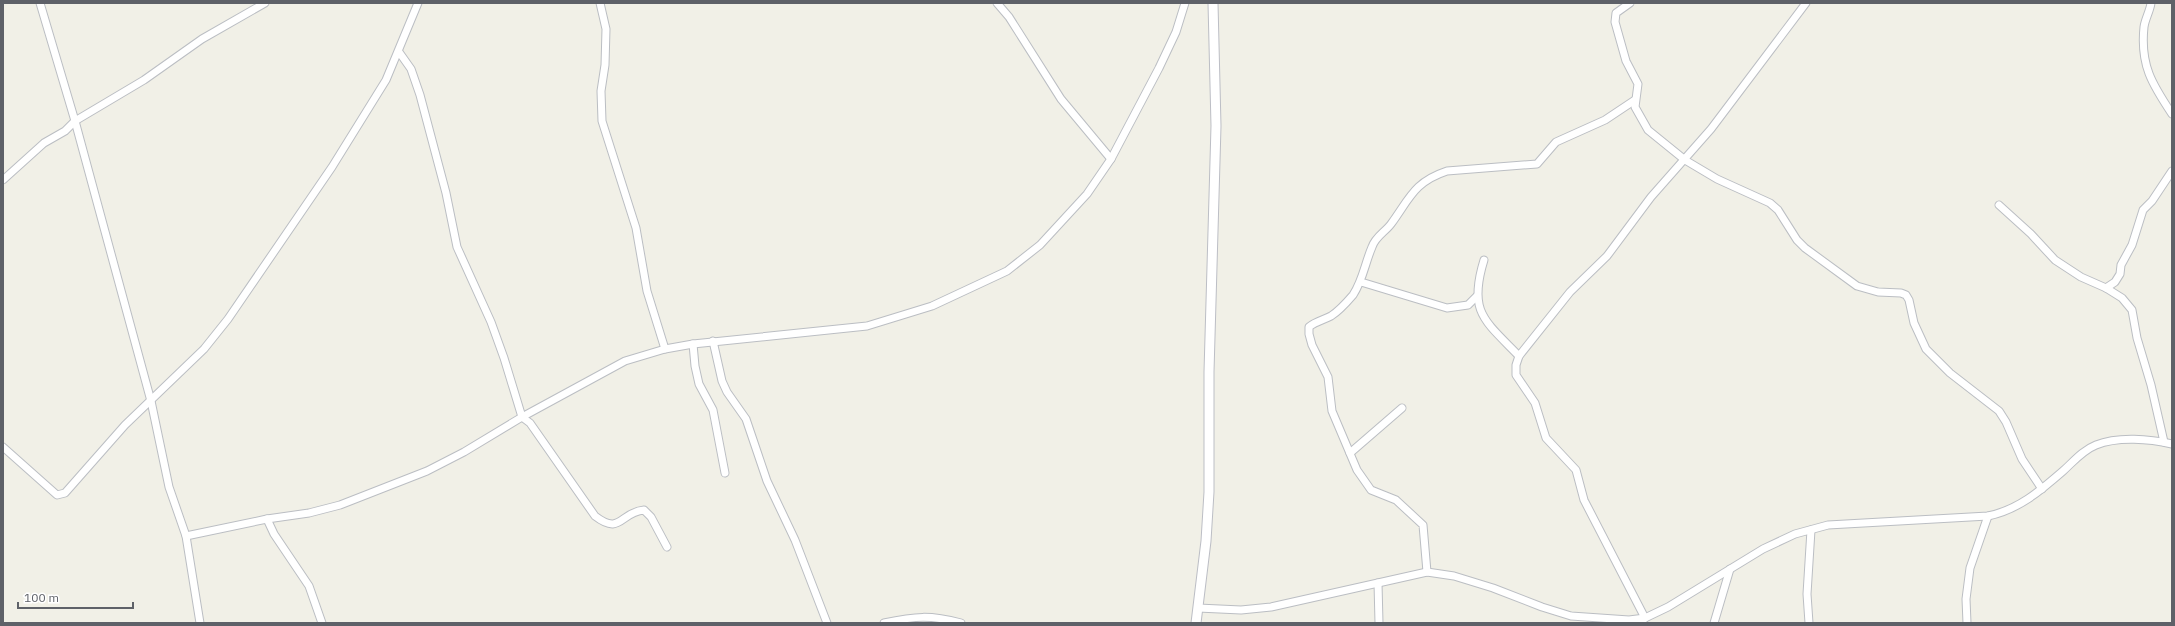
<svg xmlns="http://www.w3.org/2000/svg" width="2175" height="626" font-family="'IBM Plex Sans',sans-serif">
<rect width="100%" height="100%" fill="#f1f0e7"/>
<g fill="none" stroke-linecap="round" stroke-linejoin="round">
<defs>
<g id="street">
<path d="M40 3 75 121 151 401 169 487 186 536 200 623"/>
<path d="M600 3 606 29 605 65 601 91 602 121 636 228 647 291 665 349"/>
<path d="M997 3 1009 17 1061 99 1111 159"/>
<path d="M1630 3 1616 13 1615 22 1626 61 1638 84 1635 107 1648 130 1685 160 1717 179 1770 203 1778 210 1797 240 1805 248 1857 286 1878 292 1901 293 1906 295 1909 300 1914 323 1926 349 1950 373 1999 411 2006 422 2022 459 2042 489"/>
<path d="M2151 3C2150 11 2145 19 2144 27 2140 65 2152 84 2172 114"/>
<path d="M399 52 411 69 420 95 446 193 457 247 491 322 504 358 522 417 530 423 595 516C621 536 620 512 644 510L651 517 667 547"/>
<path d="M3 180 44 143 65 131 75 121 144 80 202 39 265 3"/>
<path d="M1999 205 2031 234 2055 260 2081 277 2106 288 2122 298 2132 310 2137 338 2151 385 2164 442"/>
<path d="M1484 260C1468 312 1484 320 1519 356"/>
<path d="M1361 282 1447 308 1468 305 1477 296"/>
<path d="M2106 288 2115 282 2120 274 2121 265 2132 245 2143 210 2152 201 2172 171"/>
<path d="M713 341 722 381 727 392 746 419 767 481 795 540 827 623"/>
<path d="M693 344 695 366 699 384 713 410 725 473"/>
<path d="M3 447 57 495 65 493 125 425 204 349 228 319 332 167 386 80 418 3"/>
<path d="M1350 453 1402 408"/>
<path d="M267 519 274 534 309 586 322 623"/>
<path d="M186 536 267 519 309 513 340 505 427 471 464 452 522 417 625 361 665 349 693 344 867 326 932 306 1007 271 1040 245 1087 194 1111 159 1159 68 1176 32 1185 3"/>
<path d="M1427 572 1423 525 1396 500 1371 490 1357 470 1332 411 1328 377 1312 345 1309 334V327C1316 321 1324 320 1331 316 1339 311 1347 302 1353 295 1363 280 1365 263 1372 247 1375 237 1385 232 1391 224 1410 198 1414 182 1447 171L1537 164 1556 142 1605 120 1635 100"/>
<path d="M1378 583 1379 623"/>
<path d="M1198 608 1241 610 1271 607 1427 572 1454 576 1493 588 1542 607 1571 616 1629 620 1645 618 1668 607 1763 549 1795 534 1828 525 1988 516C2018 510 2040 491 2063 471 2073 462 2083 450 2096 445 2118 436 2150 439 2172 444"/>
<path d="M1642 621 1645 618 1584 500 1576 470 1546 438 1535 403 1516 375V365L1519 356 1570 292 1607 256 1651 197 1711 129 1806 3"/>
<path d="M884 623C916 616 930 615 961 623"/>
<path d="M1714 623 1730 569"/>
<path d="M1809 623 1807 594 1811 530"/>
<path d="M1967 623 1966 599 1970 568 1988 516"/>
</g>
<path id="secondary" d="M1196 623 1206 541 1209 492V372L1216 126 1213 3"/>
</defs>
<use href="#street" stroke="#bbbec3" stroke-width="9"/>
<use href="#secondary" stroke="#bcbec5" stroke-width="11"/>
<use href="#street" stroke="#fff" stroke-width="7"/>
<use href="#secondary" stroke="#fff" stroke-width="9"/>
</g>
<rect width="2175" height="626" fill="none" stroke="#5e6168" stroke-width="8"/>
<path d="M18 602v6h115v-6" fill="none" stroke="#5e6168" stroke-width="2"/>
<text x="24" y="602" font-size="12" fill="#5e6168" stroke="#ffffff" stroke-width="3" paint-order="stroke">100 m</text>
</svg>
